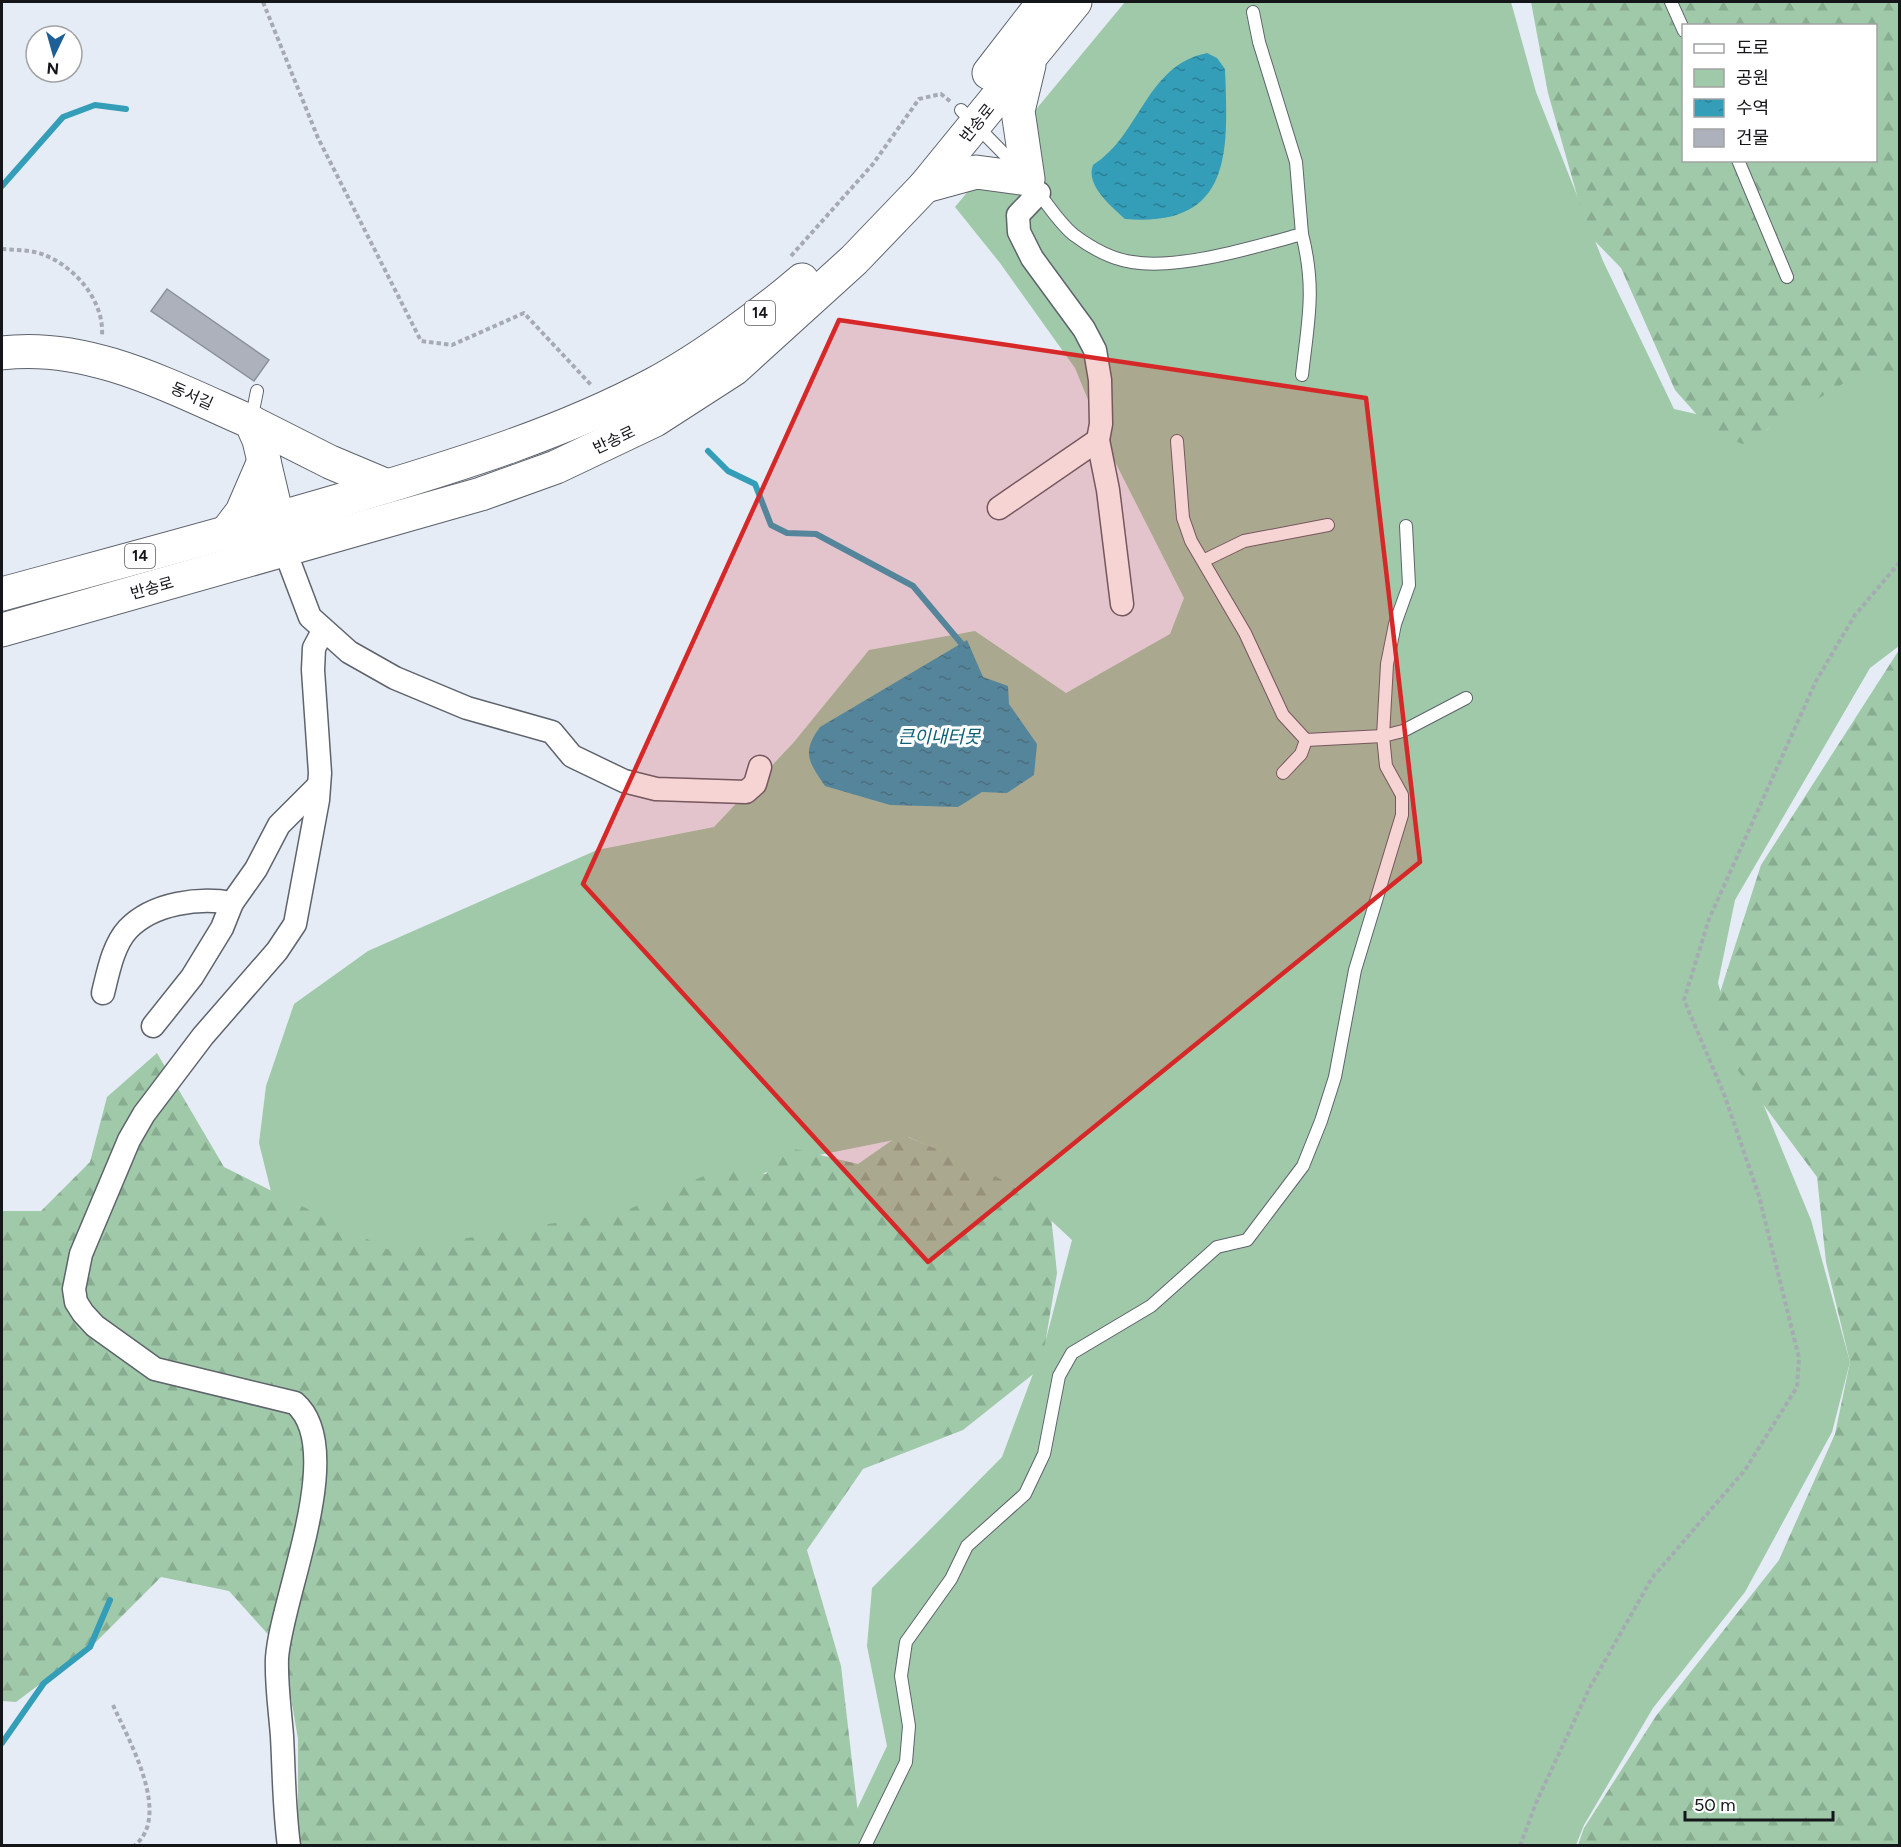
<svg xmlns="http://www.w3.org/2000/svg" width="1901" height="1847" font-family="Figtree,'Noto Sans KR',sans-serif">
<defs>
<pattern id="forest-firs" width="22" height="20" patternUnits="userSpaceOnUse" patternTransform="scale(1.5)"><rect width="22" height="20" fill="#9fc9a8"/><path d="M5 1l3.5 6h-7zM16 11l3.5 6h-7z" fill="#88ac90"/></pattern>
<pattern id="water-ripples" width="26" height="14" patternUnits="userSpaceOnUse" patternTransform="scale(1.5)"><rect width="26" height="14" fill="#349db8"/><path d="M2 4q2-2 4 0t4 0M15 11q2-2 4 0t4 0" fill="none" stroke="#2b7f95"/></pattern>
</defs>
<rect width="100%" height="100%" fill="#e6ecf6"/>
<path fill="#9fc9a8" d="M1125 2H1511L1536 92 1603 261 1674 409 1767 430 1855 344 1899 352V646L1870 668 1735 900 1718 983 1729 1021 1811 1220 1850 1362 1832 1432 1745 1592 1653 1708 1584 1825 1576 1845H840L887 1746 867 1646 872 1588 1002 1457 1046 1339 1072 1240 1015 1187 909 1137 794 1160 635 1229 376 1269 284 1244 259 1143 266 1086 294 1004 368 951 597 850 714 827 794 742 869 650 975 631 1066 693 1170 634 1184 598 1107 446 1075 368 1000 263 955 207Z"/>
<g fill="url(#forest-firs)" fill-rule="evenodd">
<path d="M1531 2H1899V392L1864 371 1743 444 1714 434 1675 390 1621 268 1588 234 1548 93ZM1684 26H1876V160H1684Z"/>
<path d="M1899 650V1845H1578L1584 1828 1656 1716 1779 1560 1835 1434 1850 1362 1826 1262 1817 1177 1708 1030 1761 865Z"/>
<path d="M157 1053 224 1167 391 1251 625 1211 724 1167 766 1174 782 1146 858 1164 901 1134 978 1167 1050 1206 1057 1273 1041 1368 963 1430 863 1469 807 1550 841 1666 859 1822 841 1845H298V1739L283 1651 229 1591 161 1577 96 1642 16 1702 2 1701V1211H41L90 1162 107 1097Z"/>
</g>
<g fill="url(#water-ripples)">
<path d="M1207 53 1217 58 1225 69C1228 150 1234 228 1125 219 1112 207 1085 185 1093 165 1141 135 1145 66 1207 53Z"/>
<path d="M967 640 983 677 1008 686 1009 704 1037 744 1034 775 1007 793 982 792 958 807 890 805 825 786C809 762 801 753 820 727Z"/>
</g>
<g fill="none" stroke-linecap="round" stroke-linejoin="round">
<g stroke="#349db8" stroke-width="6">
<path d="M2 186 63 117 95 105 126 109"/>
<path d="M708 451 728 471 755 484 771 525 787 533 816 534 913 586 961 643"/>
<path d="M2 1743 44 1683 90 1647 110 1600"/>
</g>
</g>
<path fill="#acb1bb" stroke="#8b909a" stroke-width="1.5" d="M167 289 269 360 254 381 151 311Z"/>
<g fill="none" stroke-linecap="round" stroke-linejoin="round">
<defs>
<g id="lane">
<path d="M1671 2 1684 31"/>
<path d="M1253 12 1259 42 1296 162 1302 234"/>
<path d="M961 110 1019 169"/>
<path d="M1738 160 1787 277"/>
<path d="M1036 189C1047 204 1060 224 1074 235 1090 247 1111 259 1132 262 1180 270 1255 247 1302 234 1316 289 1308 321 1302 375"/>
<path d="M251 421 257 391"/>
<path d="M1177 441 1183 518 1191 541 1245 633 1283 715 1306 740 1383 736 1403 731 1466 698"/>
<path d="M1205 560 1244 541 1328 525"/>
<path d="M1283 773 1301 754 1306 740"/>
<path d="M865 1846 906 1762 909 1726 901 1676 906 1642 951 1579 967 1546 1025 1494 1044 1454 1059 1376 1072 1353 1151 1306 1217 1247 1247 1240 1303 1166 1321 1121 1335 1077 1355 970 1402 815V795L1386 766 1383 736 1387 664 1395 624 1409 585 1406 526"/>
</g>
<g id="street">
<path d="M1039 193 1018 215 1019 232 1032 258 1084 329 1095 350 1100 380 1101 424 1098 440 1108 490 1122 604"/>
<path d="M999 508 1098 440"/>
<path d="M285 551 310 617 349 652 395 678 467 708 552 732 572 756 624 781 656 789 746 792 755 784 760 767"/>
<path d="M103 993C108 973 113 945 128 929 153 903 199 897 232 903"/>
<path d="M153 1026 192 977 222 928 232 903 256 869 279 825 318 786"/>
<path d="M289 1846C284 1809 284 1773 282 1736 280 1710 276 1684 277 1658 281 1597 348 1449 295 1403L155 1369 95 1326 83 1313 76 1302 74 1289 81 1254 129 1140 144 1114 203 1036 277 951 295 924 318 800 320 773 313 670 314 648 323 631"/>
</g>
<path id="secondary" d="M2 353C89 342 173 388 251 422L259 440 284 546"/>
<g id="primary">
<path d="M989 73 1044 2"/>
<path d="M925 186 976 172 1028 179 1018 111 1029 65"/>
<path d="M251 422 330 462 387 486"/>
<path d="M226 533 242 512 264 461"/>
<path d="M2 594C123 561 244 529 365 493 464 463 562 433 654 384 701 359 761 315 802 280"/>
<path d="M2 630 481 494 556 467 655 420 734 369 854 260 925 186 1075 2"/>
</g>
</defs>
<use href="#lane" stroke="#5e636c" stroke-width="14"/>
<use href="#street" stroke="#5e636c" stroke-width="25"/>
<use href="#secondary" stroke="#5e636c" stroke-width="35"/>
<use href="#primary" stroke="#5e636c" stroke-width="35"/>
<g stroke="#a6abb3" stroke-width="4" stroke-dasharray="4.5 3" stroke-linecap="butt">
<path d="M263 2 318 138 421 341 452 345 524 313 592 386"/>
<path d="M2 249C14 250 28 250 39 253 73 264 104 299 102 335"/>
<path d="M791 256 873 164 919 99 941 94 951 102"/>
<path d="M113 1705C128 1739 173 1816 134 1846"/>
<path d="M1520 1846 1536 1803 1590 1687 1652 1578 1745 1470 1797 1387 1799 1358 1759 1196 1724 1094 1684 1000 1709 919 1816 681 1855 615 1900 562"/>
</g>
<use href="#lane" stroke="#fff" stroke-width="12"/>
<use href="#street" stroke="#fff" stroke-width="22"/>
<use href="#secondary" stroke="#fff" stroke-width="33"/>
<use href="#primary" stroke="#fff" stroke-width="33"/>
</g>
<path fill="#d62828" fill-opacity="0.2" stroke="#d62828" stroke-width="4.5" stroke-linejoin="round" d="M839 320 1366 398 1420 862 928 1262 583 884Z"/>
<g text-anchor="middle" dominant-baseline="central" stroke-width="6" stroke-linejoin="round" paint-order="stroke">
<g fill="#fff" stroke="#5a5c5e" stroke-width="1.5">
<rect x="745" y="301" width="30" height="24" rx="4.5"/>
<rect x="125" y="544" width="30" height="24" rx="4.5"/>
</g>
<g font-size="15" font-weight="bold" fill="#141619">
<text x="760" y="313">14</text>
<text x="140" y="556">14</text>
</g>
<g font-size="16" fill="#141619" stroke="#fff">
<text transform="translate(977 123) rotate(-51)">반송로</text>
<text transform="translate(192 396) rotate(24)">동서길</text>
<text transform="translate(614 440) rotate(-25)">반송로</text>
<text transform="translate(152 588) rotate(-16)">반송로</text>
</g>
<g font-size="18" font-style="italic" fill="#0d6174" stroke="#fff">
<text x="939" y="737">큰이내터못</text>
</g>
</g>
<rect width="1901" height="1847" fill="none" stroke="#141619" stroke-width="6"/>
<rect x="1682" y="24" width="195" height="138" fill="#ffffff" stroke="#a1a2a3" stroke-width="1.5"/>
<rect x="1694" y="44" width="30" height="9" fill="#ffffff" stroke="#a1a2a3" stroke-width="1.5"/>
<text x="1736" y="54" font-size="18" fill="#141619">도로</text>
<rect x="1694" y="69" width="30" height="18" fill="#9fc9a8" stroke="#a1a2a3" stroke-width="1.5"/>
<text x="1736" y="84" font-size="18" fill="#141619">공원</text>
<rect x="1694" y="99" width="30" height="18" fill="url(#water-ripples)" stroke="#a1a2a3" stroke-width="1.5"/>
<text x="1736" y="114" font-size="18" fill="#141619">수역</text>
<rect x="1694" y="129" width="30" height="18" fill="#acb1bb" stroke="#a1a2a3" stroke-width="1.5"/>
<text x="1736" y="144" font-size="18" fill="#141619">건물</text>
<g transform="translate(54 54) rotate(185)"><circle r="28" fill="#ffffff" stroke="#a1a2a3" stroke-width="1.5"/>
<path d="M0-4.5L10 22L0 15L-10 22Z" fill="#1e6095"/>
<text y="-9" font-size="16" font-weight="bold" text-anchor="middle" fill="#141619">N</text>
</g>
<path d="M1685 1811v9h148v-9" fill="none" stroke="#141619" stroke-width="3"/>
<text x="1694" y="1811" font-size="18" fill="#141619" stroke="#ffffff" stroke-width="4.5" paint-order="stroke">50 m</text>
</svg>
